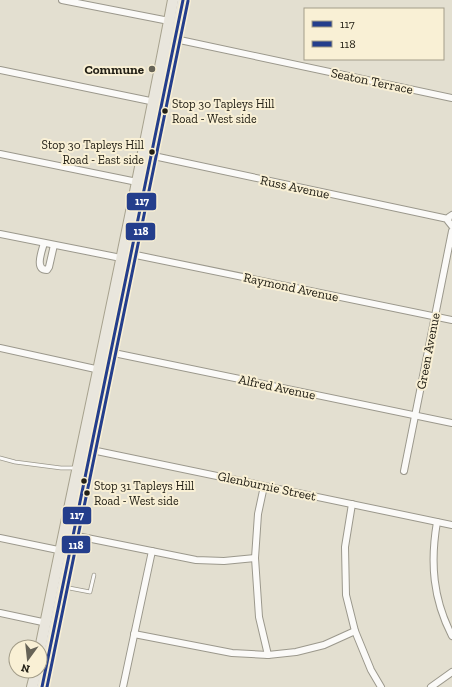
<svg xmlns="http://www.w3.org/2000/svg" width="452" height="687" font-family="'Zilla Slab',serif">
<rect width="100%" height="100%" fill="#e3dfd0"/>
<g fill="none" stroke-linecap="round" stroke-linejoin="round">
<defs>
<g id="lane">
<path d="M0 458 15 462 61 468H75"/>
<path d="M64 587 90 592 94 575"/>
</g>
<g id="street">
<path d="M62 0 169 21"/>
<path d="M175 39 452 98"/>
<path d="M0 70 155 102"/>
<path d="M0 154 137 182"/>
<path d="M149 155 448 219"/>
<path d="M452 215 449 217 448 221 452 226"/>
<path d="M0 234 116 257 122 258 131 254 452 320"/>
<path d="M44 243C42 251 34 270 47 270L49 267 54 245"/>
<path d="M0 348 100 370"/>
<path d="M109 352 452 423"/>
<path d="M87 449 452 525"/>
<path d="M404 471 452 231"/>
<path d="M264 486 258 514 255 558 259 617 268 655"/>
<path d="M352 504 345 547 346 595 355 631 371 670 381 687"/>
<path d="M437 522C430 563 433 599 452 636"/>
<path d="M72 535 196 560 224 561 255 558"/>
<path d="M0 538 63 551"/>
<path d="M0 613 47 623"/>
<path d="M134 634 232 653 268 655 296 652 324 645 355 631"/>
<path d="M123 687 152 551"/>
<path d="M431 687 452 672"/>
</g>
<g id="primary">
<path d="M40 649C84 433 132 217 173 0"/>
<path d="M32 687 36 671"/>
<path d="M42 687 183 0"/>
</g>
</defs>
<use href="#lane" stroke="#9b988c" stroke-width="4.5"/>
<use href="#street" stroke="#9b988c" stroke-width="8"/>
<use href="#primary" stroke="#a7a28e" stroke-width="12"/>
<use href="#lane" stroke="#fbfaf8" stroke-width="3"/>
<use href="#street" stroke="#fbfaf8" stroke-width="6"/>
<use href="#primary" stroke="#e9e6dd" stroke-width="10"/>
<defs>
<path id="bus-1" d="M42 687 183 0"/>
<path id="bus-2" d="M47 687 188 1"/>
</defs>
<use href="#bus-1" stroke="#f9f0d5" stroke-width="6"/>
<use href="#bus-2" stroke="#f9f0d5" stroke-width="6"/>
<use href="#bus-1" stroke="#243e8c" stroke-width="3"/>
<use href="#bus-2" stroke="#243e8c" stroke-width="3"/>
</g>
<circle fill="#666357" stroke="#f9f0d5" stroke-width="1.5" cx="152" cy="69" r="4"/>
<g fill="#232016" stroke="#f9f0d5" stroke-width="1.5">
<circle cx="165" cy="111" r="3.5"/>
<circle cx="152" cy="152" r="3.5"/>
<circle cx="84" cy="481" r="3.5"/>
<circle cx="87" cy="493" r="3.5"/>
</g>
<g text-anchor="middle" dominant-baseline="central" stroke-width="4" stroke-linejoin="round" paint-order="stroke">
<g font-size="12" fill="#232016" stroke="#f9f0d5" text-anchor="start">
<text x="172" y="104">Stop 30 Tapleys Hill<tspan x="172" dy="15">Road - West side</tspan></text>
<text x="144" y="145" text-anchor="end">Stop 30 Tapleys Hill<tspan x="144" dy="15">Road - East side</tspan></text>
<text x="94" y="486">Stop 31 Tapleys Hill<tspan x="94" dy="15">Road - West side</tspan></text>
</g>
<g font-size="13" font-weight="bold" fill="#232016" stroke="#f9f0d5" text-anchor="end">
<text x="144" y="69">Commune</text>
</g>
<g font-size="13" fill="#232016" stroke="#f9f0d5">
<text transform="translate(372 81) rotate(12)">Seaton Terrace</text>
<text transform="translate(295 187) rotate(12)">Russ Avenue</text>
<text transform="translate(291 287) rotate(12)">Raymond Avenue</text>
<text transform="translate(428 351) rotate(-79)">Green Avenue</text>
<text transform="translate(277 387) rotate(12)">Alfred Avenue</text>
<text transform="translate(267 486) rotate(12)">Glenburnie Street</text>
</g>
</g>
<g stroke="#f9f0d5" stroke-width="1.5">
<rect x="126" y="192" width="31" height="19" rx="4" fill="#243e8c"/>
<rect x="125" y="222" width="31" height="19" rx="4" fill="#243e8c"/>
<rect x="62" y="506" width="30" height="19" rx="4" fill="#243e8c"/>
<rect x="61" y="535" width="30" height="19" rx="4" fill="#243e8c"/>
</g>
<g font-size="11" text-anchor="middle" font-weight="bold" fill="#fff">
<text x="142" y="205">117</text>
<text x="141" y="235">118</text>
<text x="77" y="519">117</text>
<text x="76" y="549">118</text>
</g>
<rect x="304" y="8" width="140" height="52" fill="#f9f0d5" stroke="#a39d89"/>
<rect x="312" y="21" width="20" height="6" fill="#243e8c" stroke="#a39d89"/>
<text x="340" y="28" font-size="12" fill="#232016">117</text>
<rect x="312" y="41" width="20" height="6" fill="#243e8c" stroke="#a39d89"/>
<text x="340" y="48" font-size="12" fill="#232016">118</text>
<g transform="translate(28 659) rotate(195)"><circle r="19" fill="#f9f0d5" stroke="#a39d89"/>
<path d="M0-3L7 15L0 10L-7 15Z" fill="#666357"/>
<text y="-6" font-size="11" font-weight="bold" text-anchor="middle" fill="#232016">N</text>
</g>
</svg>
